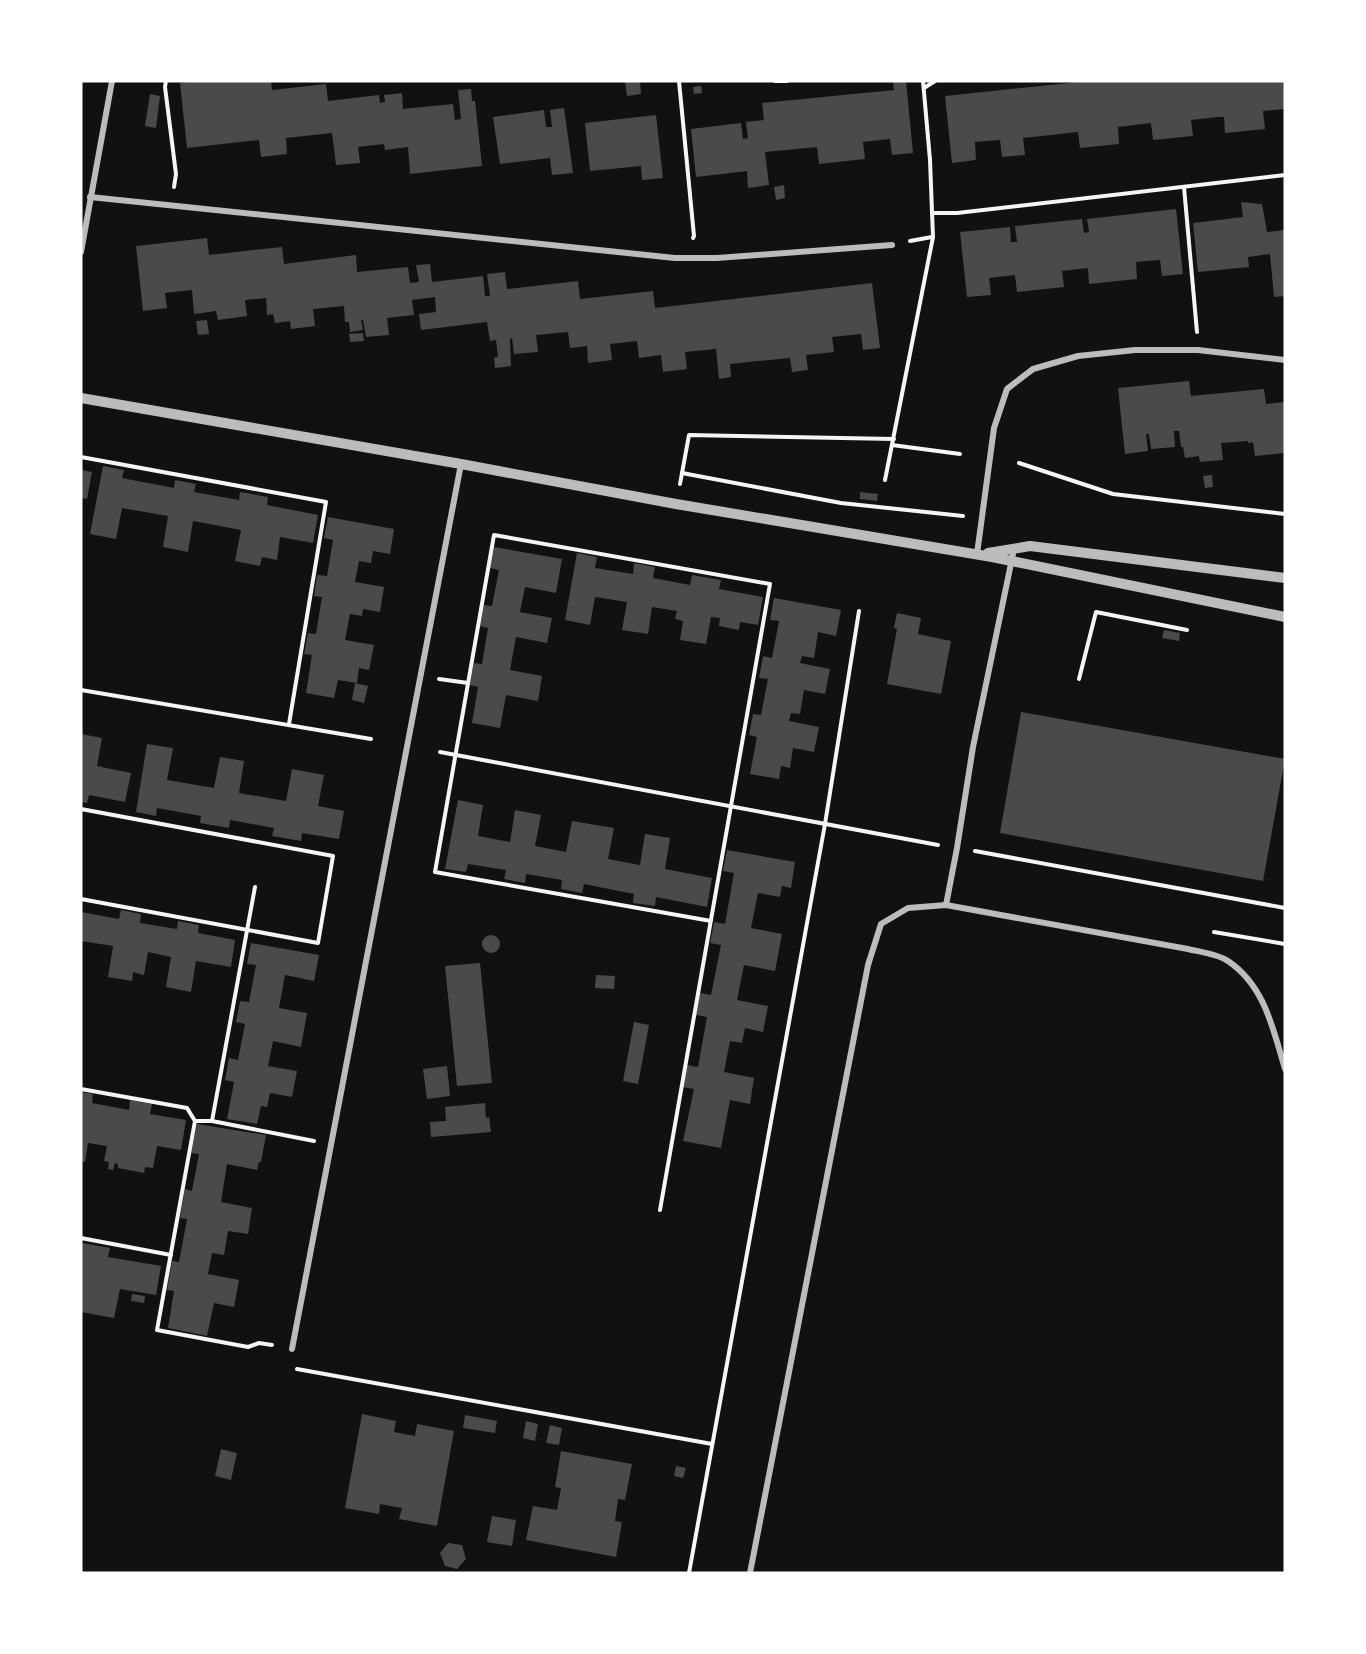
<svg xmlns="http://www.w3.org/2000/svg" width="1366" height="1654" font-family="Manrope,sans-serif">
<rect width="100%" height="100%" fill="#111"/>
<g fill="#4a4a4a">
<path d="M201 81H271L272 90 326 84 328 101 379 95 380 103 385 102 384 95 402 93 403 109 453 104 455 120 461 119 458 90 471 89 472 101H475L482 166 410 174 408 147 385 150 384 144 358 147 360 163 336 165 332 133 286 138 287 154 261 157 259 140 187 148 180 83Z"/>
<path d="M625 81H640L641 94 627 96Z"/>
<path d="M893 81H906L913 153 892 155 890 139 863 142 865 159 819 164 817 147 765 152 769 185 748 188 747 171 696 177 691 129 741 123 743 139 748 138 746 122 764 120 762 103 894 90Z"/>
<path d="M1088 81H1285V109L1263 111 1265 129 1225 133 1224 117H1218L1191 120 1193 136 1153 140 1151 123 1118 127 1119 144 1080 148 1078 132 1023 138 1025 155 1002 157 1000 140 975 142 976 160 952 163 945 96Z"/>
<path d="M701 86 702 93 694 94 693 87Z"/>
<path d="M150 94 160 96 156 128 145 126Z"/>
<path d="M564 108 573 173 552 175 550 158 500 164 493 117 544 110 546 127H552L550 110Z"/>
<path d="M656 115 663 178 642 180 641 166 590 171 585 123Z"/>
<path d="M784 185 785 198 776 200 774 187Z"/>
<path d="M1241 202 1262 204 1267 232 1285 230V296L1274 297 1270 254 1248 257 1249 267 1198 272 1193 223 1243 217Z"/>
<path d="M1176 209 1183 274 1162 276 1160 260 1136 262 1137 279 1089 284 1088 268 1062 271 1064 287 1017 292 1015 275 989 278 991 295 967 297 960 232 1010 227 1011 242H1017L1015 226 1082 219 1084 233 1089 232 1087 219Z"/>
<path d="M207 238 209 255 282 247 284 264 356 255 357 272 408 267 410 283 419 282 416 265 430 264 432 282 483 276 485 296H490L487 274 505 272 507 289 578 281 580 299 653 291 655 308 872 283 880 348 863 350 861 334 832 337 834 352 806 355 808 370 792 372 790 358 758 361 730 364 731 377 719 379 716 349 685 352 687 369 663 372 661 355 639 358 637 341 610 344 612 360 588 363 587 346 570 348 568 332 536 335 538 352 514 354 512 338 510 339 511 366 495 368 494 358 498 357 496 340 490 341 487 322 421 330 419 314 436 312 435 297 412 300 414 315 387 318 389 335 366 337 363 320H361L363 330 350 332 349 322H345L344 306 313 309 315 326 291 329 290 321 275 323 273 314 267 315 266 298 245 300 247 316 218 320 216 311 194 314 192 290 165 293 167 308 143 311 136 246Z"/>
<path d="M207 320 209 334 198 335 196 321Z"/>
<path d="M363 333 364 341 350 342 349 334Z"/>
<path d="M1189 381 1191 396 1264 389 1266 404 1285 402V453L1255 456 1253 442 1248 443V441L1221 443 1223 460 1200 462 1199 456 1185 458 1183 447H1181L1179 431H1174L1175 447 1151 449 1149 434H1146L1148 451 1125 454 1118 388Z"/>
<path d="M103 466 124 470 122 478 174 488 175 480 196 484 194 492 239 500 240 492 268 497 267 505 318 515 313 543 280 537 277 560 262 557 260 566 235 561 241 530 193 521 188 552 163 547 168 516 122 508 116 539 90 534Z"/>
<path d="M81 470 92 472 87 499 81 498Z"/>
<path d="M1212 475 1213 487 1205 488 1203 476Z"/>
<path d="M860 492 878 494 877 501 860 499Z"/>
<path d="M328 517 394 529 390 554 373 551 371 563 359 561 355 582 384 587 380 612 363 609 362 616 350 614 345 640 374 645 369 670 359 668 357 683 338 680 334 698 306 693 312 655 304 654 308 633 316 634 322 597 314 596 317 575 327 576 333 540 324 538Z"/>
<path d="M494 547 562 559 556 593 525 587 520 612 552 618 547 643 516 637 510 670 542 676 538 701 506 695 500 728 472 723 478 687 470 685 474 663 482 664 488 628 480 626 484 605 492 606 499 570 490 568Z"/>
<path d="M577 553 597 557 595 568 633 574 634 563 655 567 653 578 690 585 692 575 721 580 719 589 763 597 758 625 740 622 739 630 719 626 720 618 711 617 706 644 680 640 683 621 675 619 677 611 652 607 648 634 622 630 627 602 595 597 590 625 565 620Z"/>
<path d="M774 598 841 610 836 636 818 632 814 658 802 656 800 663 830 669 825 694 804 690 800 714 791 713 789 721 819 727 814 752 793 748 790 768 781 766 779 779 750 774 757 737 749 735 753 714 761 715 768 679 759 678 763 656 772 658 779 621 770 620Z"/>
<path d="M897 613 921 618 918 634 951 641 941 694 887 684 897 629 894 628Z"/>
<path d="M1164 630 1180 633 1179 641 1162 638Z"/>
<path d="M355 683 368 686 364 703 352 700Z"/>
<path d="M1021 712 1285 759 1263 881 1000 833Z"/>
<path d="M81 734 102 738 97 766 131 773 125 802 89 795 87 803 81 802Z"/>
<path d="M147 744 173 748 167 780 214 788 220 757 244 761 239 793 286 801 292 769 324 775 318 806 344 811 339 839 302 833 301 841 272 836 274 828 230 820 229 828 200 823 201 816 157 808 156 816 136 812Z"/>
<path d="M458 800 483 805 478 836 510 842 515 810 541 815 535 846 566 852 572 821 614 828 608 859 640 865 645 834 670 838 665 869 712 878 707 907 656 897 655 906 633 903 634 894 584 884 582 893 561 889 562 880 526 874 525 883 504 879 506 870 468 864 466 872 445 869Z"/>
<path d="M727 850 795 862 791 888 782 886 780 897 758 893 751 928 782 934 775 971 744 965 737 1000 768 1006 763 1032 745 1028 742 1043 730 1041 724 1072 754 1078 750 1104 730 1100 721 1148 683 1141 694 1089 682 1087 687 1065 698 1067 707 1017 696 1015 700 993 711 995 721 945 710 943 714 922 725 924 734 873 723 871Z"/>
<path d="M121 910 141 914 140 923 177 929 178 921 199 925 198 933 235 940 231 967 196 961 191 992 166 987 171 957 148 952 144 975 133 972 132 981 108 977 113 946 81 941V912L119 919Z"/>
<circle cx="491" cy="944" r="9"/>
<path d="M251 943 319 955 314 981 285 975 279 1008 307 1013 301 1047 273 1041 268 1066 297 1071 292 1097 270 1093 267 1107 261 1106 257 1124 227 1119 234 1082 225 1080 229 1058 238 1060 245 1024 236 1022 240 1001 249 1002 256 965 247 964Z"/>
<path d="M480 963 492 1083 457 1086 445 966Z"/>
<path d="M596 975 615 976 614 989 595 988Z"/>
<path d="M634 1022 649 1025 638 1084 623 1081Z"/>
<path d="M447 1066 450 1096 427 1099 423 1069Z"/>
<path d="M81 1092 93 1094 92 1103 129 1110 130 1100 152 1104 150 1114 186 1120 181 1150 157 1146 153 1168 145 1167 144 1173 118 1168V1164L115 1163 113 1170 108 1169 109 1162 104 1161 107 1146 88 1143 85 1162H81Z"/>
<path d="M485 1103 486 1118 489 1117 491 1132 431 1137 430 1122 446 1121 445 1107Z"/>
<path d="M197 1124 266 1135 261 1162H259L257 1170 227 1164 221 1202 252 1208 248 1234 228 1231 224 1255 212 1253 208 1274 239 1280 234 1307 214 1303 207 1336 168 1328 174 1291 167 1290 172 1261 179 1262 187 1219 180 1218 185 1189 192 1191 199 1154 191 1153Z"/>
<path d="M82 1243 110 1248 108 1257 161 1266 156 1295 120 1289 114 1318 81 1312Z"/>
<path d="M132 1294 145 1296 144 1303 131 1301Z"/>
<path d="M362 1414 396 1421 394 1432 415 1436 417 1424 454 1431 437 1526 399 1519 402 1508 380 1504 379 1514 345 1508Z"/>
<path d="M465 1415 497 1421 495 1433 463 1428Z"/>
<path d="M526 1421 538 1424 535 1441 523 1438Z"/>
<path d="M550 1425 562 1428 559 1445 546 1443Z"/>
<path d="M221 1449 237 1453 231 1480 215 1476Z"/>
<path d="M561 1451 632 1464 625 1500 618 1499 615 1521 622 1522 616 1557 526 1540 533 1506 557 1510 561 1488 555 1487Z"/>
<path d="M676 1466 686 1468 683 1478 674 1476Z"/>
<path d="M492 1516 516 1520 512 1546 487 1542Z"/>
<path d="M448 1543 462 1545 466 1559 457 1569 445 1566 440 1553Z"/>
</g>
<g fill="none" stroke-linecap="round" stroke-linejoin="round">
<g stroke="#f5f5f5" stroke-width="4">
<path d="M166 81 165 87 176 174 174 187"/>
<path d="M679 81 694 236 693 238"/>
<path d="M775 81H787"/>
<path d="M924 88 935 81"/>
<path d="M1184 187 1197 332"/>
<path d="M932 213H957L1285 175"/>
<path d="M910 241 932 237"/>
<path d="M892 445 960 454"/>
<path d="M81 457 326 502 289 724"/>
<path d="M1019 463 1113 494 1285 514"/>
<path d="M682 473 841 503 963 516"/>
<path d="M885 480 933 237 930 160 923 81"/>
<path d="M680 484 689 435 894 439"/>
<path d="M439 679 468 683"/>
<path d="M1079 679 1096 612 1187 630"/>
<path d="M81 690 371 739"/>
<path d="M440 752 938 845"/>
<path d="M81 809 333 856 318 943 81 899"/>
<path d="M975 851 1285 908"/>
<path d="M255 887 212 1121H195L157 1330 248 1347 259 1343 272 1345"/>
<path d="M1214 932 1285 944"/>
<path d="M81 1089 187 1108 195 1121"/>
<path d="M212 1121 314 1141"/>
<path d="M660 1210 770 584 494 535 435 872 711 921"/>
<path d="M81 1238 171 1255"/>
<path d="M297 1369 712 1444"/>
<path d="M689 1573 825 824 859 611"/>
</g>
<g stroke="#bcbcbc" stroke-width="6">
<path d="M90 197 675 258H717L892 245"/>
<path d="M81 252 112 81"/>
<path d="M977 554 994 428 1007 389 1033 369 1078 356 1135 350H1198L1285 360"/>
<path d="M946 905 957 848 973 747 1014 549"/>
<path d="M292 1349 461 464"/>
<path d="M750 1573 868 965 881 924 908 908 946 905 1188 949C1200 952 1218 954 1228 961 1265 986 1273 1029 1285 1069"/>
</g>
<g stroke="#bcbcbc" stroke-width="10">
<path d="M81 398 461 464 676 504 992 557 1285 617"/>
<path d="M988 553 1030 546 1285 578"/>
</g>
</g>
<rect width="1366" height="1654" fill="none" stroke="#ffffff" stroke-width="165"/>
</svg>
